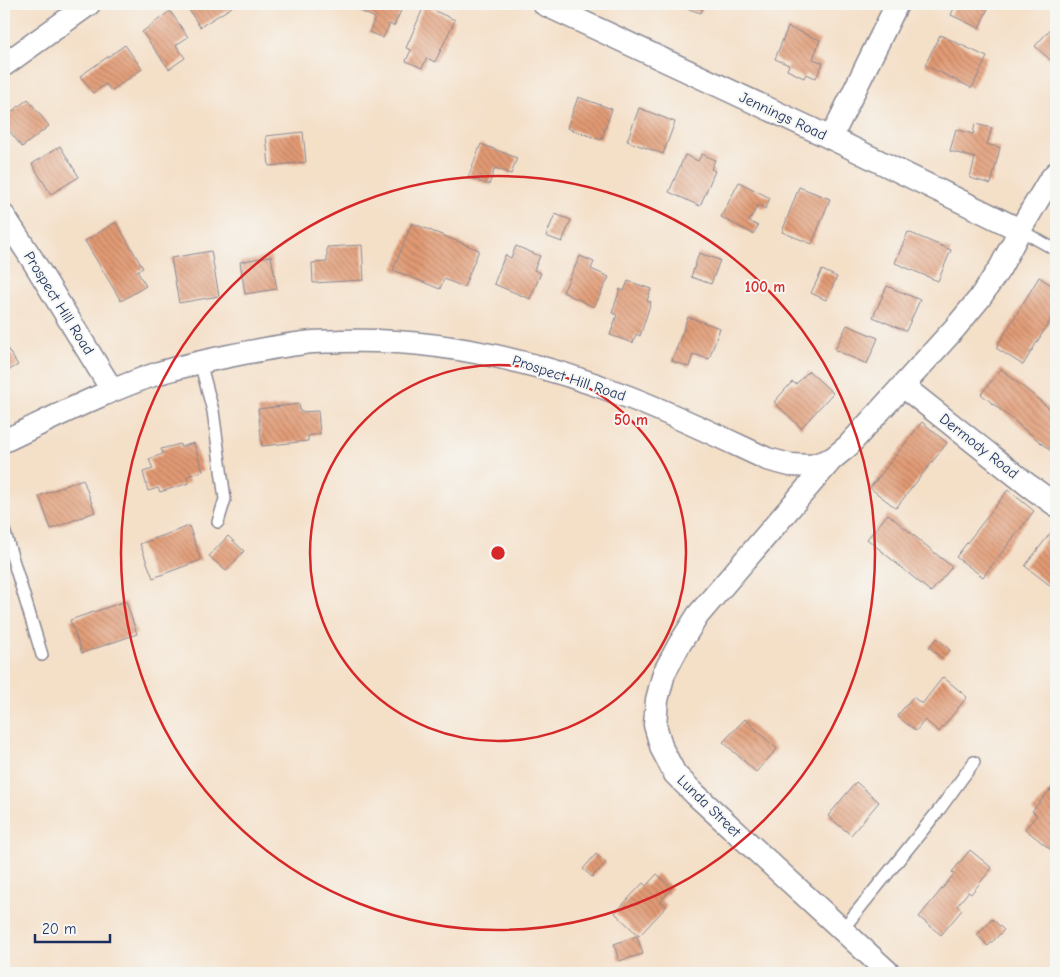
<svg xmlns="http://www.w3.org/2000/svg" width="1060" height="977" font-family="'Comic Neue',sans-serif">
<defs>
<pattern id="building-back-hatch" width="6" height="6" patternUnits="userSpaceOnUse" patternTransform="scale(1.25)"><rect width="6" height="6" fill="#e29a73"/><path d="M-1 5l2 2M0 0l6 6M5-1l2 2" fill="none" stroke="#b67e62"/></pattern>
</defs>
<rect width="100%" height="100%" fill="#f6f6f2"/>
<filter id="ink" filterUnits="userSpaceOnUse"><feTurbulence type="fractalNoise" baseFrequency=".02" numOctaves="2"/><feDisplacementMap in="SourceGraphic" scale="10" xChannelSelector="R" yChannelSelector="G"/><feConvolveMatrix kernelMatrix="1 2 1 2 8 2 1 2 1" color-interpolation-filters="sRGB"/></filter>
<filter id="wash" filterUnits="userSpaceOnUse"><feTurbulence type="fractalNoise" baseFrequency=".0096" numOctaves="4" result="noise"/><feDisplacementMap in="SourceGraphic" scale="20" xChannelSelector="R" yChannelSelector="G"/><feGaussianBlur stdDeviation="1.12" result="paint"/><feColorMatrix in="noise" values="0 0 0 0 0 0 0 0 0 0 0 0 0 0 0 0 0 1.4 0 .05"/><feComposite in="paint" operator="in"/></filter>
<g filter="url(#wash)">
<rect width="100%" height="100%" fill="#f4dfc7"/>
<g id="blocks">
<g fill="url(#building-back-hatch)">
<path d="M185 4H230L232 7 200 27Z"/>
<path d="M346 4H404L394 26 390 24 383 38 369 32 375 18Z"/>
<path d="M673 4H704L701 13Z"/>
<path d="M956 4H990L979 28 951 15Z"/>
<path d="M424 6 455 20 435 62 427 58 422 68 406 61 411 50 406 48Z"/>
<path d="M170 11 188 37 176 45 185 58 169 69 142 32Z"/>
<path d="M1056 23V65L1035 46Z"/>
<path d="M788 27 820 40 813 59 823 63 816 78 806 74 804 78 787 70 789 65 775 59Z"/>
<path d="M940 35 987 57 972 88 925 65Z"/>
<path d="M125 45 142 69 111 91 106 84 93 93 80 76Z"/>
<path d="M578 97 612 109 601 140 567 128Z"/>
<path d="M28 99 49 126 22 147 4 124V118Z"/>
<path d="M639 108 675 122 663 154 627 141Z"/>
<path d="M975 124 992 128 987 144 1000 148 991 184 970 178 975 158 950 151 956 129 973 134Z"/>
<path d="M303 132 306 162 269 166 266 136Z"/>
<path d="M481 144 517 158 511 174 495 168 489 185 468 177Z"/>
<path d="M60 146 79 177 51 194 32 164Z"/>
<path d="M702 154 715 160 711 169 715 171 700 206 669 192 685 155 698 161Z"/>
<path d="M739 182 770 198 765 209 758 205 749 221 758 226 753 234 721 217Z"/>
<path d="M799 187 830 199 812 244 782 232Z"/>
<path d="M555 214 571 220 562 242 546 236Z"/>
<path d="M116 222 143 268 137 271 146 286 121 301 85 241Z"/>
<path d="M412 223 479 250 464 287 444 279 440 289 393 270Z"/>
<path d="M908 232 951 250 938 281 895 263Z"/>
<path d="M362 245 364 280 313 283 312 263 327 262V247Z"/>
<path d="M516 246 540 256 534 270 541 273 530 299 494 284 505 255 511 258Z"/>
<path d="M211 251 219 296 179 303 171 258Z"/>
<path d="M699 253 720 260 711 284 691 277Z"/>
<path d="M271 256 277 289 245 294 240 262Z"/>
<path d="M580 256 594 262 591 269 609 277 594 307 563 292Z"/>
<path d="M822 270 837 277 826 300 811 293Z"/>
<path d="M1039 277 1056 288V311L1023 365 996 348Z"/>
<path d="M628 281 651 289 647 301 651 302 640 336 636 334 633 343 610 335 617 315 612 313 620 289 624 291Z"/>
<path d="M887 286 920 300 906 331 873 317Z"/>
<path d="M688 317 720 328 709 359 693 354 689 367 672 361Z"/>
<path d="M847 325 878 338 867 364 835 350Z"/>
<path d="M4 345H5L18 365 4 373Z"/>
<path d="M1001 369 1056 414V455L981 394Z"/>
<path d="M809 371 833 393 801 428 774 402 792 382 796 384Z"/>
<path d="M299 404 300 412 318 411 320 434 308 436V441L262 446 258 409Z"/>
<path d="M922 422 947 443 896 508 870 488Z"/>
<path d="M194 443 203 471 187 476 189 483 160 492 158 488 148 491 143 472 153 469 149 459 163 454 161 449 180 444V447Z"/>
<path d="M83 479 95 512 51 529 39 496Z"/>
<path d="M1008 490 1034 511 983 577 956 557Z"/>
<path d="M888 514 952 567 931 592 867 539Z"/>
<path d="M189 526 201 560 153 578 140 544Z"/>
<path d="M1052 531 1056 535V590L1025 566Z"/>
<path d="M228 536 244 551 226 571 209 556Z"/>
<path d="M126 601 137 634 82 653 70 620Z"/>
<path d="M937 638 950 650 942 658 929 647Z"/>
<path d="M943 677 967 697 939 732 925 720 916 731 897 716 913 697 922 704Z"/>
<path d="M745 719 777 749 756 772 723 742Z"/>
<path d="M856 782 879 802 851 835 828 816Z"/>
<path d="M1051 789 1056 794V854L1025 829 1037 815 1032 811Z"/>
<path d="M970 850 992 868 971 894 968 892 957 906 962 910 941 935 919 917 954 874 952 872Z"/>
<path d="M596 854 606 863 592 877 583 869Z"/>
<path d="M657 874 672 888 661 901 667 906 639 936 615 913 643 883 646 886Z"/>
<path d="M992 919 1004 930 988 946 977 935Z"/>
<path d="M637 936 643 954 619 961 614 944Z"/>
</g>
</g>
</g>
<g filter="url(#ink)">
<use href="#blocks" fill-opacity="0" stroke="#888792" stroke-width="1"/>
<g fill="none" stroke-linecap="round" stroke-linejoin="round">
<defs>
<g id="service">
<path d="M1020 230 1056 250"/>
<path d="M200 362 213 411 225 499 218 522"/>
<path d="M4 530 42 655"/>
<path d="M842 930 939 810 974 762"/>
</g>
<g id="minor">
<path d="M544 4 831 138 1020 230"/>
<path d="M4 65 89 4"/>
<path d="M831 138 897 4"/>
<path d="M4 216 32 259 112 390"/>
<path d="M903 386 1028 485 1056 505"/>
<path d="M4 441C55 417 105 391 159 373 182 366 205 361 229 356 254 351 279 346 304 343 316 341 329 342 341 341 441 338 538 361 631 398 677 416 722 438 767 459L790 465 812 466 832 459 848 446 955 328 979 299 1000 268 1020 230 1049 181 1056 173"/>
<path d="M832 459 698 615 679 645 664 673 657 700 655 725 662 749 675 774 696 795 889 973"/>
</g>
</defs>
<use href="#service" stroke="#888792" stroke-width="14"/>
<use href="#minor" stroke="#888792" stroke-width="25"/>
<use href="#service" stroke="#fff" stroke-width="11"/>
<use href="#minor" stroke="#fff" stroke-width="22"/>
</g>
</g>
<g fill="none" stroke="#d62828" stroke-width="2.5">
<circle cx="498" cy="553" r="188"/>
<circle cx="498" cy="553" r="377"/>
</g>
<g text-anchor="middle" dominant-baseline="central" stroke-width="4" stroke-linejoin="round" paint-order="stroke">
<g font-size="15" fill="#1b2f5e" stroke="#f6f6f2">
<text transform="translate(783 116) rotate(25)">Jennings Road</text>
<text transform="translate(59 303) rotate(58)">Prospect Hill Road</text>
<text transform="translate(569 378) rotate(18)">Prospect Hill Road</text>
<text transform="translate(979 446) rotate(38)">Dermody Road</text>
<text transform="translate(709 806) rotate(44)">Lunda Street</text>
</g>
</g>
<circle cx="498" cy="553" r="8" fill="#d62828" stroke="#f6f6f2" stroke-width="2.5"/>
<g font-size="15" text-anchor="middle" font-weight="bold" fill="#d62828" stroke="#f6f6f2" stroke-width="4" stroke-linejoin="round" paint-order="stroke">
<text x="765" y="292">100 m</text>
<text x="631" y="425">50 m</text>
</g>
<rect width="1060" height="977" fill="none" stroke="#f6f6f2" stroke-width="20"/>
<path d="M35 934v8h75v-8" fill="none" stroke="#1b2f5e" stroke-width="2.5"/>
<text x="42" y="934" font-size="15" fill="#1b2f5e" stroke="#f6f6f2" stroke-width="4" paint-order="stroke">20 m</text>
</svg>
